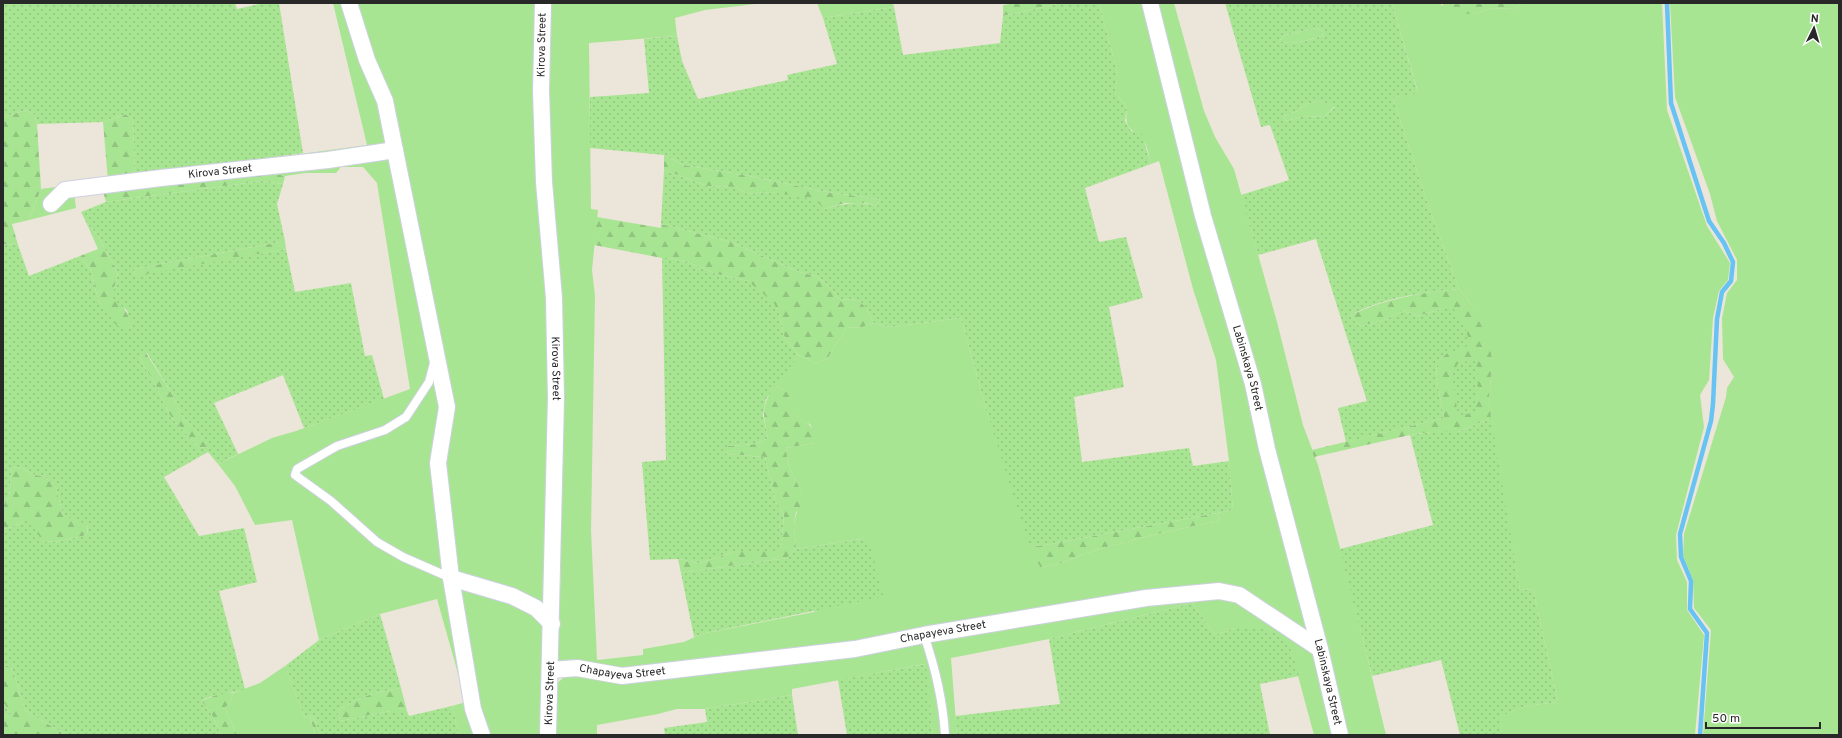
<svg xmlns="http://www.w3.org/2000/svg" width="1842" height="738" font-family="Overpass,sans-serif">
<defs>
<pattern id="forest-firs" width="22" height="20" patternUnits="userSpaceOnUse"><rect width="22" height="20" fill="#a8e592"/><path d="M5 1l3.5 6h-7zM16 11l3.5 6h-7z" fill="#91c47e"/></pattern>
<pattern id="garden-dots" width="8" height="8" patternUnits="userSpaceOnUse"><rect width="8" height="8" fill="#a8e592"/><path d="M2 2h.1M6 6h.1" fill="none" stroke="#91c47e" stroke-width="1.8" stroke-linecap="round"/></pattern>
</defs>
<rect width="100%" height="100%" fill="#ece5d9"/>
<g fill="#a8e592">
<path d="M333 3H345L381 105 443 408 433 463 478 735H459L452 706 466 702 437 599 380 614 319 640 292 520 255 525 235 486 218 464 272 438 296 431 410 389 377 183 363 167H341L336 173H305L285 176 262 171 74 192 76 208 29 220 41 189 367 145Z"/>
<path d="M352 3H537L551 334 542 735H487L477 704 441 460 450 407 405 158 391 94 369 55Z"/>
<path d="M548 3H765L705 10 675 18 677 36 589 43 591 209 598 210 592 270 595 296 591 530 597 660 643 655V649L684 642 701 634 814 612 868 538 796 549 794 523 802 493 788 464 786 448 815 443 811 425 794 415 784 390 774 386 799 355 815 363 827 359 846 328 862 327 874 323 890 327 961 318 986 409 1040 567C1062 566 1073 557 1093 551 1135 539 1176 529 1219 521L1217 513 1233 510 1229 461 1216 360 1193 289 1159 161 1151 164C1149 158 1148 148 1145 143 1131 126 1124 132 1127 107L1120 99 1115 90 1118 75 1099 3H1146L1249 387 1313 641 1238 591 627 671 556 664 561 573 559 308 547 128Z"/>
<path d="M817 3H893L894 7 823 18Z"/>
<path d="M1154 3H1174L1204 111 1215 137 1234 169 1277 322 1303 425 1318 465 1347 574 1386 735H1346L1212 230Z"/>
<path d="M1392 3H1441V5L1473 14 1494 8 1513 9 1523 3H1662L1667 110 1707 226 1730 263 1728 280 1719 291 1713 318 1709 380 1700 395 1704 427 1676 535 1677 560 1687 582V610L1704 635 1695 735H1502L1498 717 1526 706 1558 702 1533 589 1520 590 1491 426 1489 397 1492 369 1472 305 1459 289 1429 208 1393 98 1418 92Z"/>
<path d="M1670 3H1839V735H1703L1711 630 1694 608 1693 580 1683 556 1684 534 1726 397 1727 388 1734 377 1723 359 1722 318 1727 293 1737 280V260L1717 221 1710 194 1675 97Z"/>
<path d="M1317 28 1322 30 1324 35C1309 40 1294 46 1279 41L1285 35Z"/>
<path d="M1320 101 1335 106 1325 116 1301 117 1286 121 1284 116 1298 111 1306 104Z"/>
<path d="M1239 598 1300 640 1317 659 1336 735H1314L1291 650 1235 628 1215 635 1192 603 1049 639 951 658 957 735H933L925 664 792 689V695L705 709H677L658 714 597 725V735H555L556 684 567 675 628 680 1159 599Z"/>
<path d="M285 666 305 718 310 716 315 735H237L225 708 231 701 233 693 260 683Z"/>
</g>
<g fill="url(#forest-firs)">
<path d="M1016 3H1062L1003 16V5Z"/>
<path d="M1441 3H1523L1513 9 1494 8 1473 14H1452Z"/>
<path d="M26 110 34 114 37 124 41 189 29 220 12 224 18 245 3 244V117Z"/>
<path d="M125 114 133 119 135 177 108 181 103 122Z"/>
<path d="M664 155 684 165 749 176 827 192 880 199 877 206 866 203H845L824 209 771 192 747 194 736 187 707 186 664 170Z"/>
<path d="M262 171 285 176 283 184 262 181 106 202 103 191Z"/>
<path d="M597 217 661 228V224L731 242 799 272 816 276 830 287 839 299 859 300 867 309 874 323 862 327 846 328 827 359 815 363 799 355 785 339 779 314 748 281 716 274 690 263 670 258H662L594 245Z"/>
<path d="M86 222 97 234 118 273 114 289 132 323 128 331 116 326 98 300 91 270 80 256 98 249Z"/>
<path d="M285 241 286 249 135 277 134 269Z"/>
<path d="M1459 289 1472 305 1491 347 1492 369 1489 397 1491 418 1458 432H1431L1410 435 1314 457 1312 450 1444 418 1436 377 1437 362 1446 354 1441 309 1418 316 1404 311 1379 322 1359 326 1351 315C1385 299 1422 292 1459 289Z"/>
<path d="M146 353 174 397 181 415 201 436 207 447 199 448 171 417 155 384 144 366 140 356Z"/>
<path d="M774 386 784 390 793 397 794 415C807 422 816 426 815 443L786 448 788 464 802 493 803 506 796 512 794 523 796 549 787 558 681 573 678 559 699 563 719 557 735 551H751L781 548 784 515 776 502 765 457 726 454 727 446 756 444 768 438C763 415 761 407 774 386Z"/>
<path d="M12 467 22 468 35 475 44 476 56 487 63 515 88 524 87 535 55 542 41 541 24 521 12 527 3 529V506L9 497Z"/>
<path d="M1217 513 1219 521C1176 529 1135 539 1093 551 1073 557 1062 566 1040 567L1029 545 1040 546Z"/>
<path d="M10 665 15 677 25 710 66 735H3V717L11 714 3 702V667Z"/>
<path d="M401 688 407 711H390L341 721 338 716 339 710C357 697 379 691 401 688Z"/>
<path d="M221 693H233L231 701 225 708 237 735H221L210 711 201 701Z"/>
<path d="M313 715 320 735H315L310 716Z"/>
</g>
<g fill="url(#garden-dots)" fill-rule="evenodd">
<path d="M3 3H235L237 9 264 3H279L303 153 135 177 133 119 125 114 103 122 37 124 34 114 26 110 3 117Z"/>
<path d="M1062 3H1099L1118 75 1115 90 1120 99 1127 107 1125 121 1131 131 1142 134 1151 164 1085 188 1099 242 1126 237 1143 298 1109 307 1124 387 1074 397 1082 462 1189 448 1193 466 1229 461 1233 510 1040 546 1029 545 986 409 961 318 890 327 874 323 867 309 859 300 839 299 830 287 816 276 799 272 731 242 661 224 664 170 707 186 736 187 747 194 771 192 815 199 824 209C842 204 859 200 877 206L880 199 827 192 749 176 684 165 664 155 590 148V97L649 93 644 39 677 36 682 61 698 99 788 80 787 75 837 64 823 18 894 7 903 55 1000 43 1003 16Z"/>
<path d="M1225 3H1392L1418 93 1393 98 1429 208 1459 289C1424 292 1382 298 1351 315L1359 326 1379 322 1404 311 1418 316 1441 309H1454L1466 330 1470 345 1446 354 1437 362 1436 377 1444 418 1346 442 1338 408 1367 401 1316 239 1258 255 1241 195 1289 180 1270 125 1261 127ZM1317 28 1322 30 1324 35C1310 40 1294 46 1279 41L1285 35ZM1320 101 1335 107 1325 116 1301 117 1286 121 1284 116 1298 111 1306 104Z"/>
<path d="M262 181 283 184 277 204 285 241 134 269 135 276 286 249 295 292 351 283 365 356 372 355 384 399 304 428 283 375 214 403 238 454 218 464 208 452 164 477 199 536 244 528 257 582 219 591 245 689C229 695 216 692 201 701L210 711 221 735H66L25 710 15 677 10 665 3 667V529L12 527 24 521 35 523 41 541 55 542 87 535 88 525 63 515 56 487 44 476 35 475 22 468 12 467 9 497 3 506V244L18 245 29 276 80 256 91 270 98 300 116 325 128 330 132 323 129 320 127 310 113 300 114 289 118 273 97 234 86 222 81 212 106 202ZM147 353 174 397 181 415 201 436 207 447 199 448 171 417 155 384 144 366 140 356Z"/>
<path d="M662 258H670L690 263 716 274 748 281 774 303 779 314 785 339 799 355 766 399 763 415 768 438 756 444 728 446 726 454 765 457 776 502 784 515 781 548 774 551H735L719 557 699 563 678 559 650 560 642 462 666 460Z"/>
<path d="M1476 361 1478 378 1476 412 1458 416 1452 374 1459 362Z"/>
<path d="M1491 418 1520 590 1533 589 1558 702 1526 706 1499 717 1502 735H1460L1441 660 1372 676 1340 549 1433 525 1410 435 1431 432H1458Z"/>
<path d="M868 538 883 595 882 597 701 634 694 637 681 573 787 558 796 549Z"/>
<path d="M1192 603 1215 635 1235 628H1259L1278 634 1291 650 1299 676 1260 684 1270 735H957L955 716 1060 704 1049 639Z"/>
<path d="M380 614 401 688C379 691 357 697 339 710L338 716 341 721 390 711H407L409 716 452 706 459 735H320L313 715 305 718 285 666 319 640Z"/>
<path d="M926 664 933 735H847L838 680Z"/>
<path d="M792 695 798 735H665L664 728 707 722 705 709Z"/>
<path d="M3 702 11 714 3 717Z"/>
</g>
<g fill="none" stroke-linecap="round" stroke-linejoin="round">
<path stroke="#66c3f4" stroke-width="4.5" d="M1667 3 1671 103 1709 221 1724 243 1733 262 1731 281 1722 292 1717 319 1713 404 1711 421 1680 534 1681 557 1691 581 1690 609 1707 633 1700 735"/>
<defs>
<g id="lane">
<path d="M434 363 429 382 406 417 385 430 337 446 297 469 295 475 331 501 377 542 403 557 451 578"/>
<path d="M924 635C935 667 943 701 945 735"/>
</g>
<g id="street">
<path d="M349 3 367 60 385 101 447 407 438 463 451 578 473 709 482 735"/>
<path id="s1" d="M543 3 541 91 544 182 554 298 556 398 548 735"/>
<path id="s2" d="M1150 3 1203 216 1253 384 1267 449 1320 649 1340 735"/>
<path id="s3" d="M51 204 65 190 161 178 328 160 395 150"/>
<path d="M451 578 512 596 536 608 552 624"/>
<path id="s4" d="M551 670 577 668 622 676 855 649 924 635 1146 598 1219 591 1239 595 1320 649"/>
</g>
</defs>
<use href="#lane" stroke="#ced0e2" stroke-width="10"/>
<use href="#street" stroke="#ced0e2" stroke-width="18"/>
<use href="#lane" stroke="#fff" stroke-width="8"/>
<use href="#street" stroke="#fff" stroke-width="16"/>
</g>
<g text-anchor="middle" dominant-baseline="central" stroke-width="3" stroke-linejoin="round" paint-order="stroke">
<g font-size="11" fill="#282828" stroke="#fff">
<text transform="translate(542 45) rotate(-89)">Kirova Street</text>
<text stroke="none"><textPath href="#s3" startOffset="176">Kirova Street</textPath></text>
<text stroke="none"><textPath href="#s2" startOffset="378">Labinskaya Street</textPath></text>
<text stroke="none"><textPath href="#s1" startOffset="366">Kirova Street</textPath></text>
<text stroke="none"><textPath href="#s4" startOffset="396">Chapayeva Street</textPath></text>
<text stroke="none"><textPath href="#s4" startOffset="72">Chapayeva Street</textPath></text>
<text stroke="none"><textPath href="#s2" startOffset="702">Labinskaya Street</textPath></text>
<text transform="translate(550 693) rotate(-88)">Kirova Street</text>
</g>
</g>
<rect width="1842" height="738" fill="none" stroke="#282828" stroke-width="8"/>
<g transform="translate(1814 28) rotate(5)" stroke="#ffffff" stroke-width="3" paint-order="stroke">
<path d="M0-3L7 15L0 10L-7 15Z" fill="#282828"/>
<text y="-6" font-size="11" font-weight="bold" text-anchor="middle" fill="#282828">N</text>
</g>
<path d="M1706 722v6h114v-6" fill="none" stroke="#282828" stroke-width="2"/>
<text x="1712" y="722" font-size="12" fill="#282828" stroke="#ffffff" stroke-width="3" paint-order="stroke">50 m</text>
</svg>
